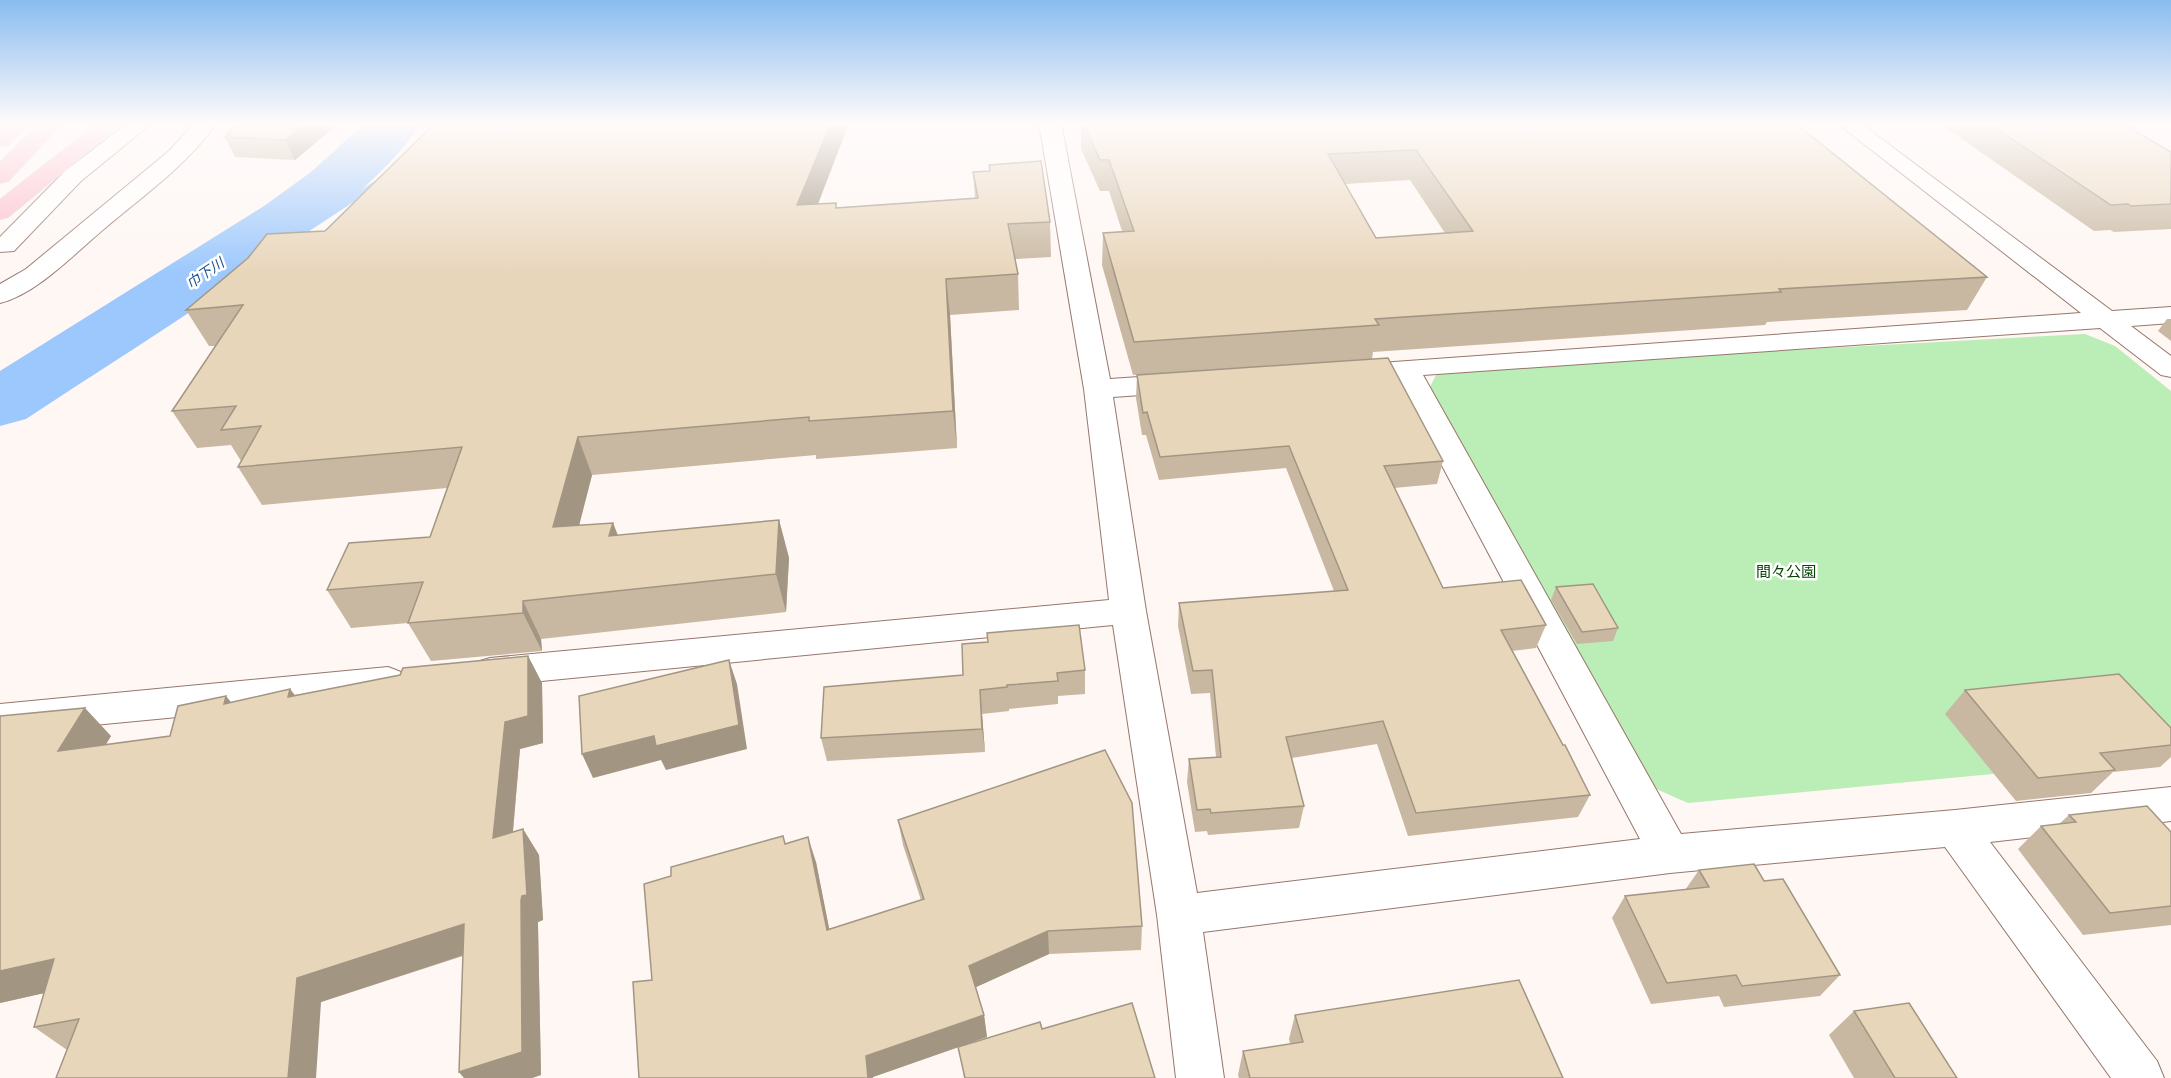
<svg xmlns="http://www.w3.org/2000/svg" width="2171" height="1078" font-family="'Archivo Narrow','Noto Sans JP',sans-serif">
<rect width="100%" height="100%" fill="#fef7f4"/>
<path fill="#bbedb6" d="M2085 334 2115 346 2171 391V757L1688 803 1654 788 1430 387 1439 369Z"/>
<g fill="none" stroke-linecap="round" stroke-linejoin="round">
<g fill="#9cc8fd" fill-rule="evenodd">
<path d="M384 175 389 178 387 180 291 243H283L282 241Z"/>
<path d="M208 290 212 291V295L90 377 0 415V407L82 373Z"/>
</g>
<path fill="#9cc8fd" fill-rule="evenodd" d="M365 123H422C376 189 305 235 239 279 169 327 97 372 26 419L0 426V371L264 206 311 172Z"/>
<defs>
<g id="minor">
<path d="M128 123H152L81 181 14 251 0 252V237L65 171Z"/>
<path d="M195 123H217C187 165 143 196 104 229 75 253 37 294 0 303V284L26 269 169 151Z"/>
<path d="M1039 123H1061L1110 379 1183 374 1193 377 1197 383 1193 389 1183 392 1113 397 1146 611 1197 893 1640 839 1395 377 1348 380 1338 378 1334 372 1338 366 2081 313 1837 123H1860L2112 311 2171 307V323L2131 326 2171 356V377L2161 375 2100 328 1423 375 1681 834 1955 810 2171 787V821L1990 842 2157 1061 2164 1078H2111L1945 847 1670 873 1203 932 1224 1078H1176L1157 915 1113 625 490 686 477 682 472 672 477 662 490 658 1109 600 1084 389Z"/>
<path d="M388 667 401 672 407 682 401 692 388 697 0 734V704Z"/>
</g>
<g id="highway">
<path d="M7 123H30L8 145 0 146V129Z"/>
<path d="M39 123H62L8 181 0 183V163Z"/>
<path d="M98 123H122L8 217 0 219V200Z"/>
</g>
</defs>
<use href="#minor" stroke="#95776b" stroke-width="2"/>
<use href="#highway" stroke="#d7d5d4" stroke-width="2"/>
<use href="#minor" fill="#fff" fill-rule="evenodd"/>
<use href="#highway" fill="#fcbdce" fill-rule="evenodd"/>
</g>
<g fill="#c8b8a1" fill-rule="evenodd">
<path d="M238 123H339L295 160 235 157 225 137 228 134 227 133Z"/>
<path d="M435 123H849L818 204 837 208 975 198 973 172 989 171V165L1050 222 1051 257 1015 259 1018 274 1019 310 950 315 957 448 816 459V455L592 475 579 525 613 523 618 535 779 520 789 558 786 612 541 639 542 651 431 661 408 623 351 628 327 590 430 537 447 488 262 505 238 467 241 461 231 445 197 448 172 411 216 346H209L186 310 325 231Z"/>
<path d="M1081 123H1795L1987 277 1967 310 1767 322 1765 325 1373 352 1372 359 1443 461 1437 484 1394 488 1443 588 1546 625 1536 648 1512 651 1590 795 1578 817 1408 836 1377 744 1292 758 1304 806 1299 828 1208 835 1207 831 1195 832 1187 782 1189 759 1216 757 1210 693 1191 694 1178 626 1179 603 1334 591 1286 468 1159 480 1146 435H1142L1136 398 1137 375 1298 364 1133 375 1102 265 1103 233 1122 231 1109 191H1100L1081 149ZM1410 180 1445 233 1376 238 1345 184Z"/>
<path d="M1939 123H2122L2171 152V229L2114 232 2110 230 2094 231Z"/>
<path d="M2167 319H2171V341L2158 331Z"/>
<path d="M1556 587 1618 628 1613 641 1577 644 1551 600Z"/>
<path d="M528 656 542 683 543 743 520 749 513 832 523 829 539 855 543 920 538 922V926L541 1075 532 1078H464L459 1072 463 956 321 1002 67 1050 34 1027 44 993 0 1003V716L111 736 105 745 170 736 231 702 290 689 295 695Z"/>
<path d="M1085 670V694L1058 696V704L1009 709V711L982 714 985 752 827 761 821 738 963 675Z"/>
<path d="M1965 690 2171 728V757L2160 767 2113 772 2091 793 2016 801 1945 714Z"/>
<path d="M2069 815 2171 832V925L2083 935 2018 849 2041 826 2059 824Z"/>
<path d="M898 820 1142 926 1141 950 1049 954 976 987 984 1015 987 1037 967 1044 1042 1029 1155 1078H964L959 1047 873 1077V1078H639L652 980 785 844 816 862 829 929 921 900 903 845Z"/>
<path d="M1699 870 1764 881 1840 975 1820 996 1724 1007 1719 996 1651 1004 1612 918 1625 896 1685 890Z"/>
<path d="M1854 1011 1957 1078H1854L1829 1035Z"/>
<path d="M1295 1015 1563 1078H1239L1238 1075 1243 1051 1290 1044 1289 1039Z"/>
</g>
<g fill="#a29683">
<path d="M307 123H339L295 160 285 140Z"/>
<path d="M831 123H849L804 240 797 205Z"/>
<path d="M946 279 950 315 957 448 953 411Z"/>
<path d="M578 437 592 475 569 565 553 527Z"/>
<path d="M779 520 789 558 786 612 776 574Z"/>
<path d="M613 523 627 561 609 536Z"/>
<path d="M523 601 541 639 542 651 523 613Z"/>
<path d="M528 656 542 683 543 743 520 749 510 864 493 838 505 722Z"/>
<path d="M729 660 737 684 747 749 666 770 661 760 593 778 582 754Z"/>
<path d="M290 689 310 716 288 697Z"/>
<path d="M980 690 982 714 985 752 982 729Z"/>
<path d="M226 696 248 723 224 704Z"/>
<path d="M85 708 111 736 86 778 58 751Z"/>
<path d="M523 829 539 855 543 920 538 922V926L541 1075 532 1078H464L459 1072 521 900Z"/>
<path d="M808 837 816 862 834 953 827 930Z"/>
<path d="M464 924 482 949 321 1002 316 1078H288L297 978Z"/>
<path d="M1048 931 1049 954 972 989 969 966Z"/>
<path d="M54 959 85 984 0 1003V971Z"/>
<path d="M984 1015 987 1037 873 1077V1078H868L866 1056Z"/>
</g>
<g fill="#e8d6bb" stroke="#a29683" stroke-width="1.5" fill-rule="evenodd">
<path d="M238 123H307L285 140 225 137 230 133H227Z"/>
<path d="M435 123H831L797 205 836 203V208L978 198 973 172 990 171 989 165 1041 161 1050 222 1008 224 1018 274 946 279 953 411 809 421V417L578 437 553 527 613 523 609 536 779 520 776 574 523 601V613L408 623 423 582 327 590 349 543 430 537 462 447 238 467 261 426 221 430 236 406 172 411 243 305 186 310 248 258 267 234 325 231Z"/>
<path d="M1083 123H1795L1987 277 1779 289 1781 292 1375 319 1379 325 1134 342 1103 233 1134 231 1109 160H1100ZM1416 150 1473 231 1376 238 1328 154Z"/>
<path d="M1988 123H2122L2171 152V204L2131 206 2128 204 2111 205Z"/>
<path d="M1388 358 1443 461 1384 466 1443 588 1521 580 1546 625 1501 630 1563 745H1565L1590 795 1416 813 1383 721 1286 737 1304 806 1211 813 1210 809 1197 810 1189 759 1221 757 1212 670 1193 671 1179 603 1348 590 1289 446 1160 457 1147 412 1143 413 1137 375Z"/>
<path d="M1593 584 1618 628 1582 632 1556 587Z"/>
<path d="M1079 625 1085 670 1057 673 1058 681 1007 685V687L980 690 982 729 821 738 824 687 963 675 962 644 988 642 987 633Z"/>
<path d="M528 656V716L505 722 493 838 523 829 527 895 522 896 521 900 522 1052 459 1072 464 924 297 978 288 1078H56L79 1019 34 1027 54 959 0 971V716L85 708 58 751 170 736 178 706 226 696 224 704 290 689 288 697 400 675 403 668Z"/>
<path d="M729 660 739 725 656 746 654 736 582 754 579 696Z"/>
<path d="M2119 674 2171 728V745L2100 753 2115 770 2038 778 1965 690Z"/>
<path d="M1105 750 1132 803 1142 926 1048 931 969 966 984 1015 866 1056 868 1078H639L633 982 652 980 644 884 671 876V867L783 836 785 844 808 837 827 930 924 899 898 820Z"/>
<path d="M2147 806 2171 832V906L2110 913 2041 826 2076 822 2069 815Z"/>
<path d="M1754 864 1764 881 1783 879 1840 975 1742 986 1736 975 1667 983 1625 896 1709 887 1699 870Z"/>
<path d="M1519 980 1563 1078H1250L1243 1051 1303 1042 1295 1015Z"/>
<path d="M1132 1003 1155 1078H965L958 1047 1040 1022 1042 1029Z"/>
<path d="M1909 1003 1957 1078H1895L1854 1011Z"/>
</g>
<linearGradient id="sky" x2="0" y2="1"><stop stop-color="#89bcf0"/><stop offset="0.45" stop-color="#fffbfa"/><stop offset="1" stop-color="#fffbfa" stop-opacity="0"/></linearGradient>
<rect width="2171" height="274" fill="url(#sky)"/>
<g text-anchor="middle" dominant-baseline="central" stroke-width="5" stroke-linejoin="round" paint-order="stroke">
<g font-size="14" font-style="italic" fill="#1a518c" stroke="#fff">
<text transform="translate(205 273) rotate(-34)">巾下川</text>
</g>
<g font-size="15" fill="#054502" stroke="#fff">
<text x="1786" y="571">間々公園</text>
</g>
</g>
</svg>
